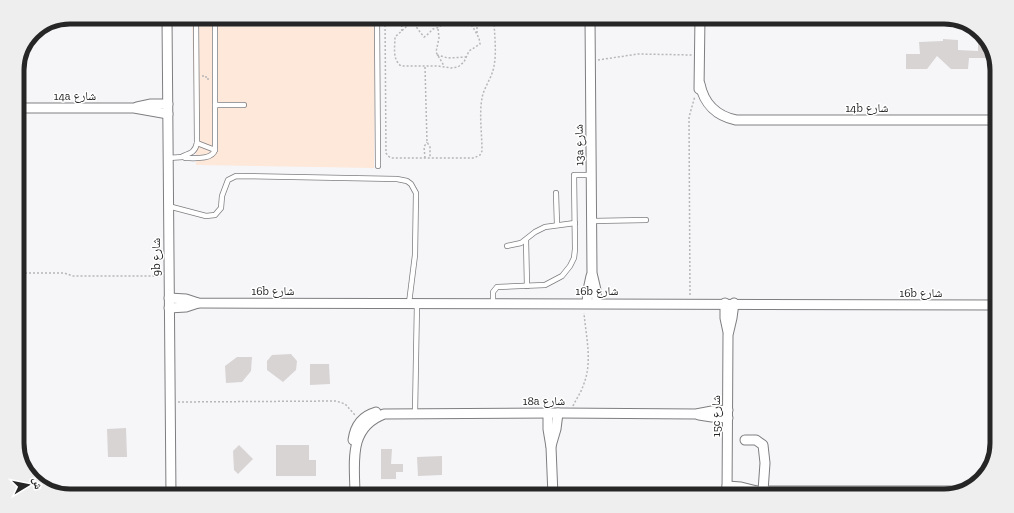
<svg xmlns="http://www.w3.org/2000/svg" width="1014" height="513" font-family="'Zilla Slab','Noto Naskh Arabic',serif">
<rect width="100%" height="100%" fill="#f6f6f9"/>
<path fill="#fde8da" d="M192 17H375L374 168 196 165Z"/>
<g fill="#d8d4d3">
<path d="M978 32 988 41 994 58H969L968 69H951L937 56 927 69H906V54H920L919 42 943 41V39L958 40V50L978 51Z"/>
<path d="M291 354 297 361 296 370 283 382 267 370V361L272 355Z"/>
<path d="M237 357H252L251 371 242 382 226 383 225 366Z"/>
<path d="M310 364H329L330 384 310 385Z"/>
<path d="M126 428 127 457H108L107 429Z"/>
<path d="M239 445 253 459 238 474 234 470 233 451Z"/>
<path d="M276 445H309V460H316V476H276Z"/>
<path d="M381 449H392L391 464H403V472H396V479H381Z"/>
<path d="M442 456V475L418 476 417 457Z"/>
</g>
<g fill="none" stroke-linecap="round" stroke-linejoin="round">
<defs>
<g id="service">
<path d="M196 17 197 143C195 152 191 153 183 156L185 158C194 158 212 160 215 150V17"/>
<path d="M377 17 378 166"/>
<path d="M215 105H244"/>
<path d="M197 143 215 150"/>
<path d="M168 158 183 157"/>
<path d="M556 193 557 225"/>
<path d="M168 206 206 216 215 215 221 208 222 196 228 180 236 176 397 179 407 181 411 184 416 193 415 255 409 303"/>
<path d="M592 221 646 220"/>
<path d="M526 240 527 286"/>
<path d="M507 246 521 243 535 232 545 227 575 223"/>
<path d="M493 303V292L497 287 545 285 562 276 570 266 574 258 575 249 574 175H591"/>
<path d="M415 413 417 303"/>
</g>
<g id="minor">
<path d="M167 17 171 496"/>
<path d="M590 17 592 273 596 290 597 303"/>
<path d="M700 84C704 104 717 116 736 120H997"/>
<path d="M699 89 700 17"/>
<path d="M137 107 151 104H168"/>
<path d="M17 108H134L168 114"/>
<path d="M169 298 186 299 198 303 997 305"/>
<path d="M587 303 588 290 591 276"/>
<path d="M725 303V318L728 332"/>
<path d="M169 308 186 307 198 303"/>
<path d="M548 413V429L551 447 553 496"/>
<path d="M699 415 712 417 728 418"/>
<path d="M353 440C355 425 362 416 376 412"/>
<path d="M745 440H756L763 445 765 463 763 491"/>
<path d="M551 446 556 429 558 413"/>
<path d="M727 486 741 487 757 491H960"/>
<path d="M727 495H741L756 491"/>
<path d="M355 496C355 464 347 428 384 414L558 413 696 414 712 411 728 410"/>
<path d="M727 496 728 335 732 318 734 303"/>
</g>
</defs>
<use href="#service" stroke="#7e7e81" stroke-width="6"/>
<use href="#minor" stroke="#7e7e81" stroke-width="11"/>
<g stroke="#b7b7b9" stroke-width="1.5" stroke-dasharray="2 2" stroke-linecap="butt">
<path d="M385 17 386 153 388 156 391 158H474L480 155 482 151C482 133 479 115 482 98 484 87 492 78 494 66 497 51 494 33 494 17"/>
<path d="M401 17 402 31"/>
<path d="M426 17V22L423 24 415 18 410 19 406 27 395 37C395 47 392 59 401 66H438L451 68 458 67 464 62 469 51 480 44 479 38 473 27 470 24 439 17"/>
<path d="M417 19V28L424 37 426 36 433 29 440 27 443 18"/>
<path d="M438 29 439 38 436 52 444 66"/>
<path d="M477 33V17"/>
<path d="M437 55 448 58 466 57"/>
<path d="M598 60 638 54 692 55"/>
<path d="M425 67 427 142 430 147V158"/>
<path d="M202 76H206V79H209"/>
<path d="M425 158 424 147 427 142"/>
<path d="M17 273H64L73 276H160"/>
<path d="M690 295 689 117 695 96"/>
<path d="M178 402 336 401 345 404 355 415"/>
<path d="M573 406C576 399 581 393 583 386 593 363 586 337 584 313"/>
</g>
<use href="#service" stroke="#fff" stroke-width="4.5"/>
<use href="#minor" stroke="#fff" stroke-width="9"/>
</g>
<g text-anchor="middle" dominant-baseline="central" stroke-width="3" stroke-linejoin="round" paint-order="stroke">
<g font-size="12" fill="#262627" stroke="#fff">
<text x="75" y="96">14a شارع</text>
<text x="867" y="108">14b شارع</text>
<text transform="translate(579 145) rotate(-91)">13a شارع</text>
<text transform="translate(156 257) rotate(-90)">9b شارع</text>
<text x="273" y="291">16b شارع</text>
<text x="597" y="291">16b شارع</text>
<text x="921" y="293">16b شارع</text>
<text x="544" y="401">18a شارع</text>
<text transform="translate(716 416) rotate(-90)">15c شارع</text>
</g>
</g>
<path d="M0 0H1014V513H0ZM70 24H944A46 46 0 0 1 990 70V443A46 46 0 0 1 944 489H70A46 46 0 0 1 24 443V70A46 46 0 0 1 70 24Z" fill="#eee" fill-rule="evenodd"/>
<path fill="none" stroke="#262627" stroke-width="5" d="M70 24H944A46 46 0 0 1 990 70V443A46 46 0 0 1 944 489H70A46 46 0 0 1 24 443V70A46 46 0 0 1 70 24Z"/>
<g transform="translate(28 485) rotate(80)" stroke="#ffffff" stroke-width="3" paint-order="stroke">
<path d="M0-3L7 15L0 10L-7 15Z" fill="#262627"/>
<text y="-6" font-size="11" font-weight="bold" text-anchor="middle" fill="#262627">ش</text>
</g>
</svg>
